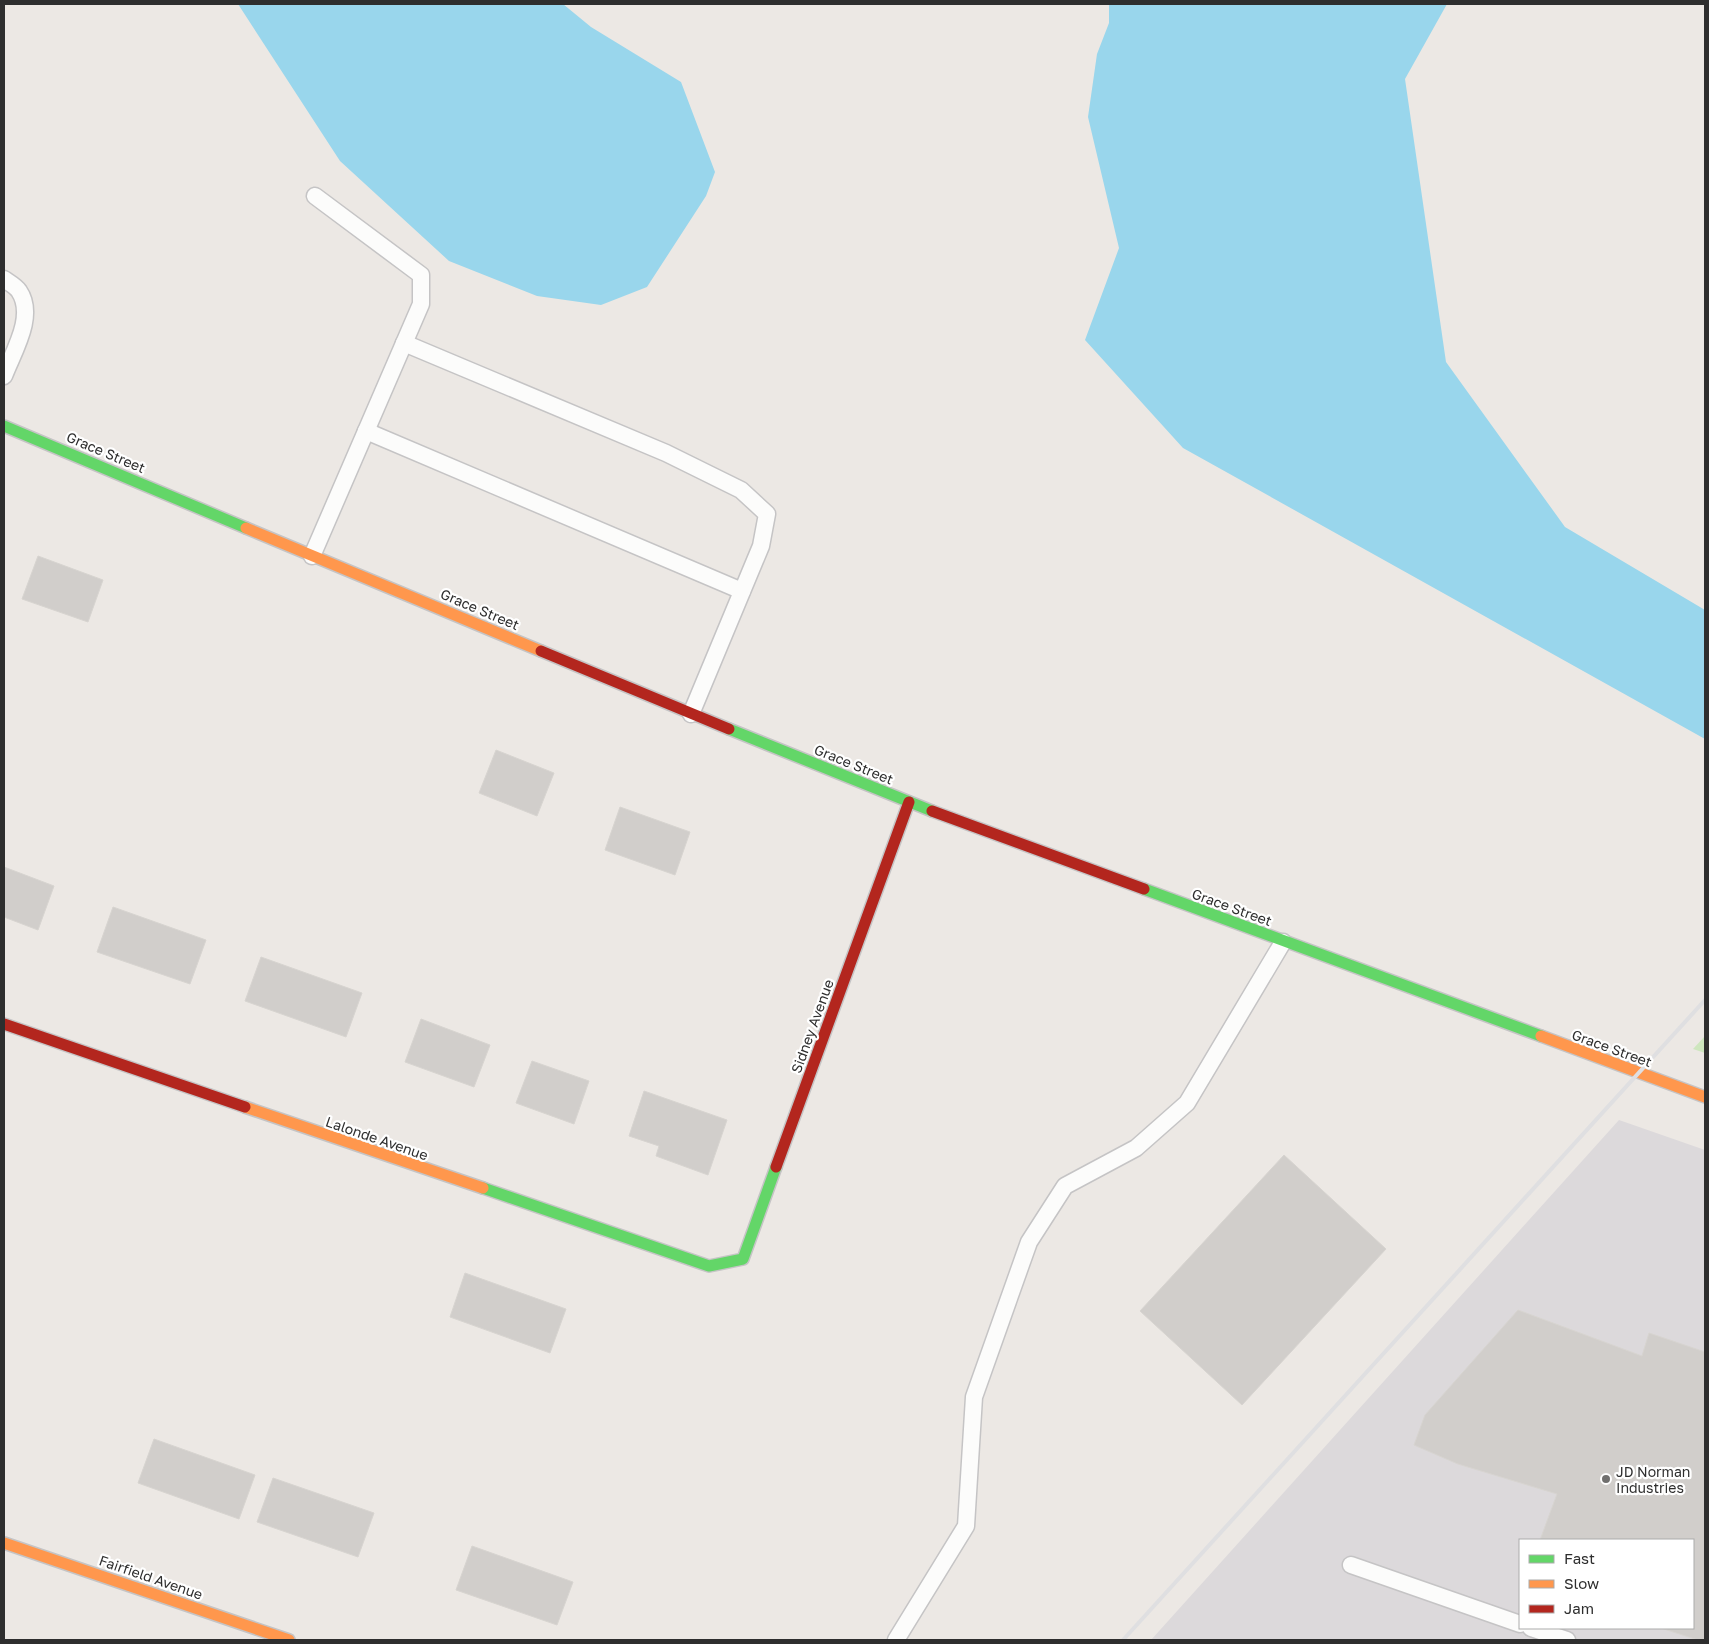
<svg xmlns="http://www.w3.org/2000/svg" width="1709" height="1644" font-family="'Golos Text',sans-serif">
<rect width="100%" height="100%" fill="#ece8e4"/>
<path fill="#dcd9db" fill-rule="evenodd" d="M1619 1120 1705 1150V1640H1151ZM1520 1540H1693V1628H1520Z"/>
<path fill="#cee6be" d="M1705 1036V1053L1693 1049Z"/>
<g fill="#99d6ec">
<path d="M238 4H563L591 27 681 82 715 172 706 196 647 287 601 305 537 296 449 261 340 161Z"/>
<path d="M1109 4H1447L1405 79 1446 362 1565 527 1705 610V739L1183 448 1085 340 1119 248 1088 117 1097 54 1109 23Z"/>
</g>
<g fill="#d1cecb" stroke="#d7d4d0">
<path d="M38 556 103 580 88 622 22 599Z"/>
<path d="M496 750 554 773 537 816 479 793Z"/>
<path d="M620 807 690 832 675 875 605 850Z"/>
<path d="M4 867 54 886 38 930 4 917Z"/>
<path d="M113 907 206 940 190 984 97 952Z"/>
<path d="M261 957 362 993 346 1037 245 1001Z"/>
<path d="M421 1019 490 1045 474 1087 405 1062Z"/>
<path d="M532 1061 589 1081 574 1124 516 1103Z"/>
<path d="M644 1091 727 1120 708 1175 656 1156 659 1146 629 1136Z"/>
<path d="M1284 1155 1386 1249 1242 1405 1140 1311Z"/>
<path d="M465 1273 566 1309 550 1353 450 1317Z"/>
<path d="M1518 1310 1642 1356 1649 1333 1705 1352V1640H1698L1661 1628H1693V1540H1540L1557 1494 1458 1464 1414 1445 1425 1415Z"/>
<path d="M154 1439 255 1475 239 1519 138 1483Z"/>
<path d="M273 1478 374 1513 358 1557 257 1522Z"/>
<path d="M472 1546 573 1582 557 1625 456 1590Z"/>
</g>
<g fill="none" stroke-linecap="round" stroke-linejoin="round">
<defs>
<g id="lane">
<path d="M4 279C8 282 16 286 19 291 36 316 13 352 4 376"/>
<path d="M404 343 666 453 741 490 767 514 761 546 691 714"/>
<path d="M366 431 742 591"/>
<path d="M312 556 421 304V275L315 196"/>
<path d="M1351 1565 1520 1624"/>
<path d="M1531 1628 1567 1640"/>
<path d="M896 1640 966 1526 974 1397 1029 1242 1065 1186 1136 1148 1187 1103 1283 942"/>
</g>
<g id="fast">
<path d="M4 426 246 528"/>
<path d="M729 729 932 811"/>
<path d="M1144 889 1541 1036"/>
<path d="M483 1188 709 1266 743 1259 776 1167"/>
</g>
<g id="slow">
<path d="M246 528 541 651"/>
<path d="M1541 1036 1705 1097"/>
<path d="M245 1107 483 1188"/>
<path d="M4 1543 289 1640"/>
</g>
<g id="jam">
<path d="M541 651 729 729"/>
<path d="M932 811 1144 889"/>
<path d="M4 1024 245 1107"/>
<path d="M776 1167 909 802"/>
</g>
</defs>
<use href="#lane" stroke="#c5c4c5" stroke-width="19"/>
<use href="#fast" stroke="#c5c4c5" stroke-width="14"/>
<use href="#slow" stroke="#c5c4c5" stroke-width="14"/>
<use href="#jam" stroke="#c5c4c5" stroke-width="14"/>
<use href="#lane" stroke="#fcfcfb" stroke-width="16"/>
<use href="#fast" stroke="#63d668" stroke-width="11"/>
<use href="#slow" stroke="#ff974d" stroke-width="11"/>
<use href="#jam" stroke="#b3261e" stroke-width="11"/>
<path stroke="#dfdfe1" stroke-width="4" d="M1123 1640 1705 1000"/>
</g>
<circle fill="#706f6e" stroke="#fff" stroke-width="2" cx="1606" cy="1479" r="5"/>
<g text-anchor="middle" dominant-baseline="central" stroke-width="4.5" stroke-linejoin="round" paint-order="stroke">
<g font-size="14" fill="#2e2e2e" stroke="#fff">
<text transform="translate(106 452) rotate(23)">Grace Street</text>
<text transform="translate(480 609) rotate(23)">Grace Street</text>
<text transform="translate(854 764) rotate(22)">Grace Street</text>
<text transform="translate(1232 907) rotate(20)">Grace Street</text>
<text transform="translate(812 1026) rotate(-70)">Sidney Avenue</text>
<text transform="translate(1612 1048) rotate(20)">Grace Street</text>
<text transform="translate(377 1138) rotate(19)">Lalonde Avenue</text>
<text transform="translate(151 1577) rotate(19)">Fairfield Avenue</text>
</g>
<g font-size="14" fill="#2e2e2e" stroke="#fff" text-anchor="start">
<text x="1616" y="1471">JD Norman<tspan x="1616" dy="16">Industries</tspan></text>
</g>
</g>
<rect width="1709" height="1644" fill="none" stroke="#2e2e2e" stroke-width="10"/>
<rect x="1519" y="1539" width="175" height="90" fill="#ffffff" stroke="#ababab"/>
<rect x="1529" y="1555" width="25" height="8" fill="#63d668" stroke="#ababab"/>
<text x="1564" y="1564" font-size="15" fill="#2e2e2e">Fast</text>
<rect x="1529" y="1580" width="25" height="8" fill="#ff974d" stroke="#ababab"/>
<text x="1564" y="1589" font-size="15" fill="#2e2e2e">Slow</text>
<rect x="1529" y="1605" width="25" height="8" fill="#b3261e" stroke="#ababab"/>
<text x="1564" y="1614" font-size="15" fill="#2e2e2e">Jam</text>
</svg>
